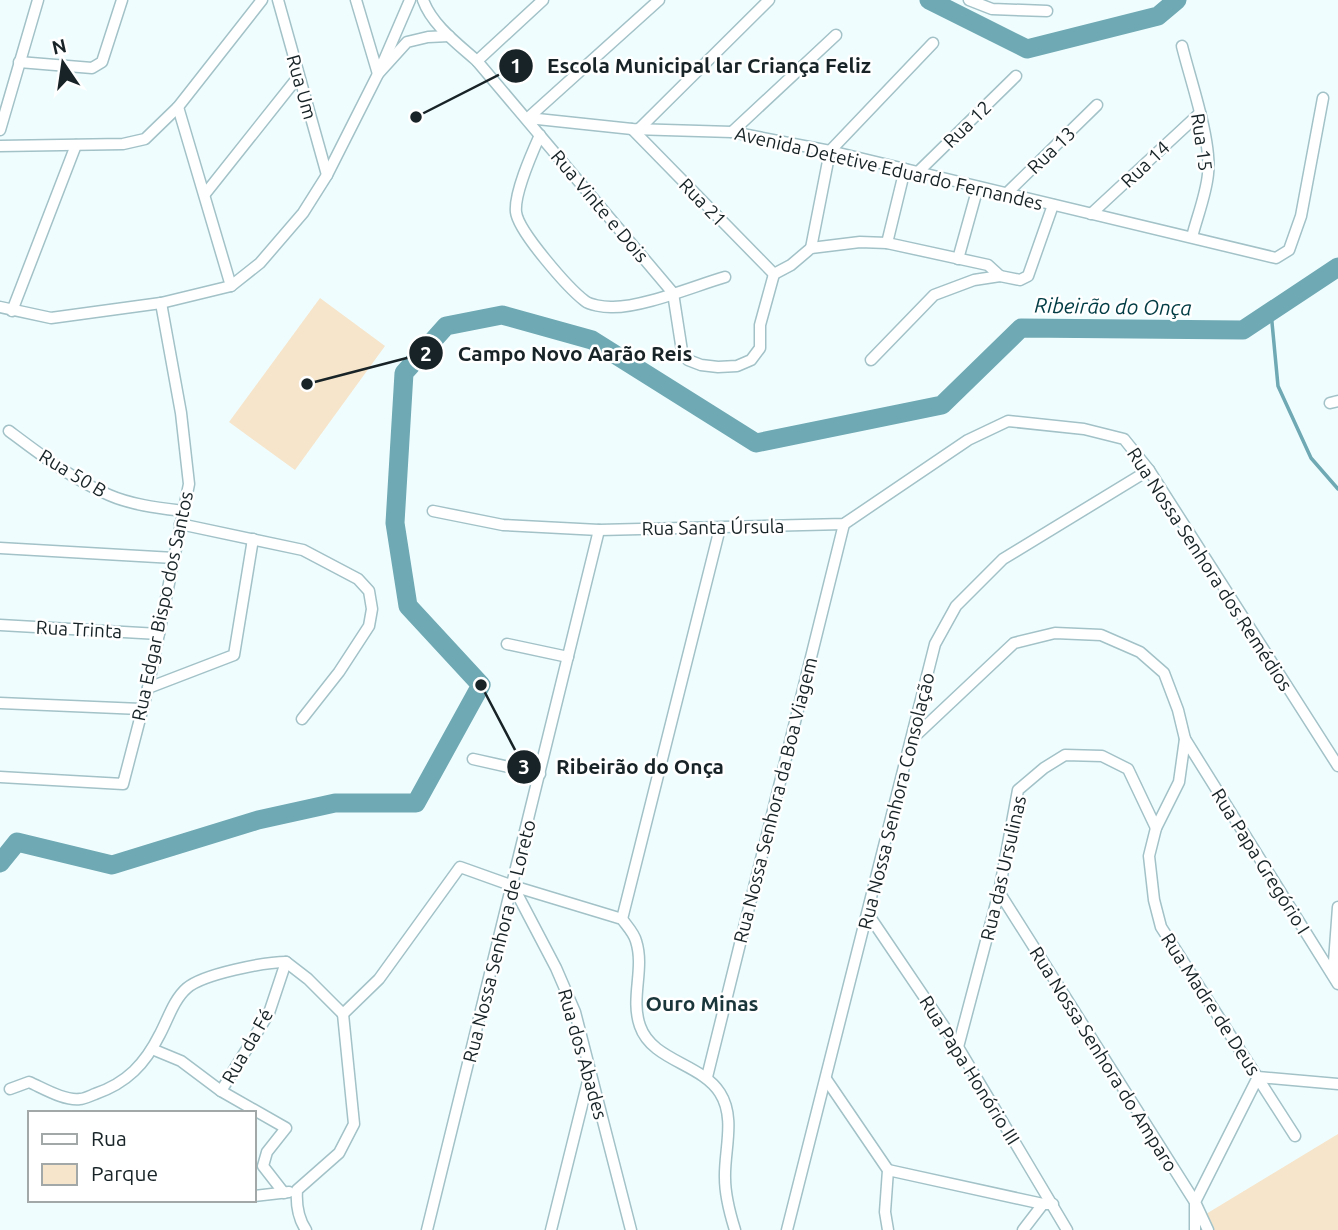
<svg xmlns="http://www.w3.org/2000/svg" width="1338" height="1230" font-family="Ubuntu,sans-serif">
<rect width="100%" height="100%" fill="#f0fdff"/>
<g fill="#f6e5ca">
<path d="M320 298 385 346 295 470 229 422Z"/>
<path d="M1338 1134V1230H1213L1206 1214Z"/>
</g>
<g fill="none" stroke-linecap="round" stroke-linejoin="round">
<path stroke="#6fa9b3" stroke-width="3.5" d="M1271 312 1278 386 1311 458 1338 489"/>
<g stroke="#6fa9b3" stroke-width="19">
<path d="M929 0 1027 49 1158 16 1177 0"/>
<path d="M0 863 17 842 112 865 258 820 335 803H416L481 685 408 606 395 523 404 373 446 326 502 315 592 340 756 443 942 405 1021 328 1243 330 1338 267"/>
</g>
<defs>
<g id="minor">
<path d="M278 0 327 175"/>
<path d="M356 0 378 74"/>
<path d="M423 0C432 25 458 44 477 61L673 293 682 351 688 360 701 365 718 367 737 366 751 360 760 348V325L774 274"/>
<path d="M969 0 992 9 1047 11"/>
<path d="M1182 46C1190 79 1212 141 1208 174 1206 195 1197 217 1192 237"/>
<path d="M477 61 543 0"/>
<path d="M19 62 92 68 102 62 122 0"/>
<path d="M382 65 410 0"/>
<path d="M178 107 231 286"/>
<path d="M528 118 632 129 732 132 830 151 1276 258 1289 250 1301 216 1323 98"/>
<path d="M528 118 659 0"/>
<path d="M632 129 774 274"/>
<path d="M639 129 769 0"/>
<path d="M0 130 38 0"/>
<path d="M732 132 836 35"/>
<path d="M540 135C532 153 514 193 516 212 518 231 568 288 585 301 590 305 603 307 611 307 642 308 694 286 725 277"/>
<path d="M0 146 123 144 145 139 178 107 262 0"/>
<path d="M917 173 1016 76"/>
<path d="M205 194 298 77"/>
<path d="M1006 194 1097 105"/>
<path d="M1091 214 1200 113"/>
<path d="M887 243 905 169"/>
<path d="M811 248 830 151 933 43"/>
<path d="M958 259 978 187"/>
<path d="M774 274 791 265 811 248 860 242 887 243 988 265 1000 276"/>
<path d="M0 307 51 318 161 303 231 286 260 263 303 213 327 175 378 74 407 42 428 37 449 36"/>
<path d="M12 311 76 145"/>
<path d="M871 360 934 295 974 280 1000 276 1020 280 1028 276 1053 205"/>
<path d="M1330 403 1338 401"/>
<path d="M9 431C41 455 72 479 109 495 132 505 159 508 183 511"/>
<path d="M433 511 503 525 599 530 844 524 968 440 1008 421 1084 429 1124 439 1149 470 1338 766"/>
<path d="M180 524 303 550 358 579 369 591 372 609 369 626 339 672 302 719"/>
<path d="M0 548 174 558"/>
<path d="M0 625 159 634"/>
<path d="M507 644 568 657"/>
<path d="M148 688 234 655 253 539"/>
<path d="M0 703 141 709"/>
<path d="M912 739 1014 643 1055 633 1101 635 1140 652 1164 673 1178 710 1185 739 1179 782 1156 828 1149 856 1154 900 1161 927 1295 1136"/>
<path d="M1185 739 1338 984"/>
<path d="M473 759 540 774"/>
<path d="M0 777 123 784 148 688 189 484 181 413 161 303"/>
<path d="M513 886 556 968 575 1012 631 1230"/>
<path d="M999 892 1195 1202V1230"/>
<path d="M868 914 958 1047 1067 1230"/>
<path d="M622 919 720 528"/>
<path d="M1333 975 1338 907"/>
<path d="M343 1014 379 979 460 867 513 886 622 919C627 926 634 933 636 941 645 969 630 998 640 1026 652 1061 701 1063 720 1093 736 1118 724 1151 725 1178 725 1195 730 1214 735 1230"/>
<path d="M958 1047 999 892 1018 790 1044 768 1065 755 1102 756 1128 769 1156 828"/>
<path d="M152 1049 181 1061 221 1091 286 1128 267 1152 263 1166 284 1193"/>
<path d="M707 1077 844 524"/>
<path d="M826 1079 888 1170 885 1212 888 1230"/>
<path d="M10 1089 29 1082C43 1088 64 1101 80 1099 84 1099 90 1096 95 1094 127 1083 145 1064 160 1034 168 1019 174 999 187 988 203 974 265 962 286 962L308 979 343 1014"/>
<path d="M221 1091 269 1013 286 962"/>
<path d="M888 1170 1043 1204H1053"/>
<path d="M254 1196 289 1192"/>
<path d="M306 1230C298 1218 296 1204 297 1190L339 1153 354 1124 343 1014"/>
<path d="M427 1230 599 530"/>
<path d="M551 1230 589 1077"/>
<path d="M787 1230 935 644 956 606 1003 559 1149 470"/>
<path d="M1023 1230 1043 1204"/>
<path d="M1208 1230 1195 1202 1258 1077 1338 1084"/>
</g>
</defs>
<use href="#minor" stroke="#a2c2c8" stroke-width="13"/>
<use href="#minor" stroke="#fff" stroke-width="10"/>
</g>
<g text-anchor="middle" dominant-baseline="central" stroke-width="5" stroke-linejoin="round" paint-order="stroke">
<g font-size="19" fill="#172326" stroke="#fff">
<text transform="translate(302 87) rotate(74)">Rua Um</text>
<text transform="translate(967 124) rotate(-44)">Rua 12</text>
<text transform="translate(1202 142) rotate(82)">Rua 15</text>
<text transform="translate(1051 150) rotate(-44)">Rua 13</text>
<text transform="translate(1145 164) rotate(-43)">Rua 14</text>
<text transform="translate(889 168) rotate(13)">Avenida Detetive Eduardo Fernandes</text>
<text transform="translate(703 202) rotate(46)">Rua 21</text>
<text transform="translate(600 206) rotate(50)">Rua Vinte e Dois</text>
<text transform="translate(73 473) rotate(31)">Rua 50 B</text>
<text transform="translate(713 527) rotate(-1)">Rua Santa Úrsula</text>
<text transform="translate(1210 569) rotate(57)">Rua Nossa Senhora dos Remédios</text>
<text transform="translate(162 606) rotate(-78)">Rua Edgar Bispo dos Santos</text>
<text transform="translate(79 629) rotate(3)">Rua Trinta</text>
<text transform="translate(775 800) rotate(-76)">Rua Nossa Senhora da Boa Viagem</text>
<text transform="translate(896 801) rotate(-76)">Rua Nossa Senhora Consolação</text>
<text transform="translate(1261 861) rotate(58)">Rua Papa Gregório I</text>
<text transform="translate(1003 868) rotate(-77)">Rua das Ursulinas</text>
<text transform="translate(499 941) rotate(-76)">Rua Nossa Senhora de Loreto</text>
<text transform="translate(1211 1004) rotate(57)">Rua Madre de Deus</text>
<text transform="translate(247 1046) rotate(-60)">Rua da Fé</text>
<text transform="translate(583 1054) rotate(74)">Rua dos Abades</text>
<text transform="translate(1104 1059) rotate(58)">Rua Nossa Senhora do Amparo</text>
<text transform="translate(970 1070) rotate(58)">Rua Papa Honório III</text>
</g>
<g font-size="21" font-style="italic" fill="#013b43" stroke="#fff">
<text transform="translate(1113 306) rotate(1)">Ribeirão do Onça</text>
</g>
<g font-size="21" font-weight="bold" fill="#1a363b" stroke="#fff">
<text x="702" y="1003">Ouro Minas</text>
</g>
</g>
<path fill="none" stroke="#172326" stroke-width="2.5" d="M416 117L516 66M307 384L426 353M481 685L524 767"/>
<g fill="#172326" stroke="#fff" stroke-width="2.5">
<circle cx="416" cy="117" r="7"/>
<circle cx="307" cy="384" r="7"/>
<circle cx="481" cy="685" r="7"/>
<circle cx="516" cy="66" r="18"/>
<circle cx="426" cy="353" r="18"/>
<circle cx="524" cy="767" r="18"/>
</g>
<g font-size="21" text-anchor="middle" font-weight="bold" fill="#fff">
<text x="516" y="73">1</text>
<text x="426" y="361">2</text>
<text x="524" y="774">3</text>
</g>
<g font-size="21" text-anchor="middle" font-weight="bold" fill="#172326" stroke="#fff" stroke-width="5" stroke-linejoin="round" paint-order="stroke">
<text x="709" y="73">Escola Municipal lar Criança Feliz</text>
<text x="575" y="361">Campo Novo Aarão Reis</text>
<text x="640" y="774">Ribeirão do Onça</text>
</g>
<rect x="28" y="1111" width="228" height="91" fill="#ffffff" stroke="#a2a7a8" stroke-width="2"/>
<rect x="42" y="1134" width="35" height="10" fill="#ffffff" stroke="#a2a7a8" stroke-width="2"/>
<text x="91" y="1146" font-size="21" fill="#172326">Rua</text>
<rect x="42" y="1164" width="35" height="21" fill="#f6e5ca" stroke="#a2a7a8" stroke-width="2"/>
<text x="91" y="1181" font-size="21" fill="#172326">Parque</text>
<g transform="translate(63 63) rotate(347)" stroke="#ffffff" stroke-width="5" paint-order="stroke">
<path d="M0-5L12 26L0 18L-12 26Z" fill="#172326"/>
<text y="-10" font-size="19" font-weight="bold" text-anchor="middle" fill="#172326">N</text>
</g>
</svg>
